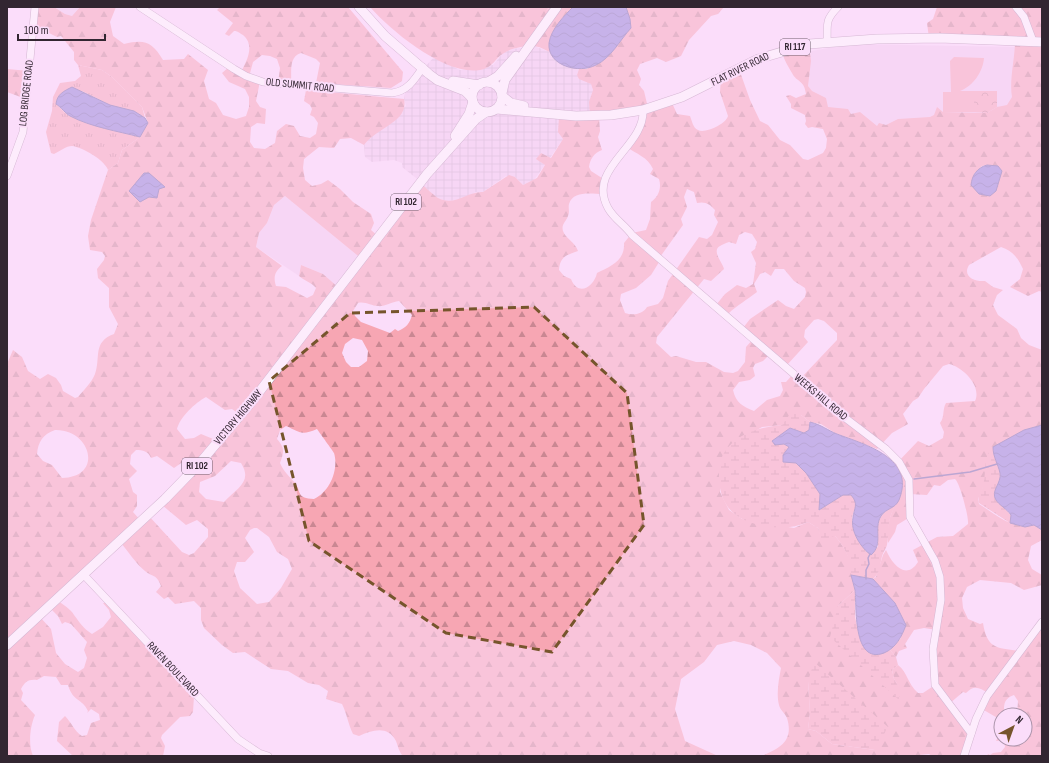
<svg xmlns="http://www.w3.org/2000/svg" width="1049" height="763" font-family="'Sofia Sans Condensed',sans-serif">
<defs>
<pattern id="industrial-grid" width="8" height="8" patternUnits="userSpaceOnUse"><rect width="8" height="8" fill="#f2cff0"/><path d="M0 4h8M4 0v8" fill="none" stroke="#d0b2ce"/></pattern>
<pattern id="grass-tufts" width="24" height="20" patternUnits="userSpaceOnUse"><rect width="24" height="20" fill="#f7a6b3"/><path d="M3 7l-1-3M5 7V3M7 7l1-3M15 17l-1-3M17 17v-4M19 17l1-3" fill="none" stroke="#c98792"/></pattern>
<pattern id="forest-firs" width="22" height="20" patternUnits="userSpaceOnUse"><rect width="22" height="20" fill="#f7a6b3"/><path d="M5 1l3.5 6h-7zM16 11l3.5 6h-7z" fill="#c98792"/></pattern>
<pattern id="wetland-marsh" width="20" height="14" patternUnits="userSpaceOnUse"><rect width="20" height="14" fill="#f7a6b3"/><path d="M1 5h8M5 5V1M11 12h8M15 12V8" fill="none" stroke="#c98792"/></pattern>
<pattern id="park-crowns" width="20" height="18" patternUnits="userSpaceOnUse"><rect width="20" height="18" fill="#f7a6b3"/><path d="M2 6a3 3 0 1 1 6 0M12 15a3 3 0 1 1 6 0" fill="none" stroke="#c98792"/></pattern>
<pattern id="water-waves" width="16" height="10" patternUnits="userSpaceOnUse"><rect width="16" height="10" fill="#877ed5"/><path d="M0 5q4-4 8 0t8 0" fill="none" stroke="#6f67ad"/></pattern>
</defs>
<rect width="100%" height="100%" fill="#fbddfa"/>
<g fill="#f2cff0">
<path d="M54 7H80L72 16 65 14Z"/>
<path d="M851 44 1023 47 1020 108 868 141 811 98 800 53Z"/>
<path d="M285 196 363 260 339 289 323 274 301 265 299 276 256 247 259 233 267 223 274 205Z"/>
</g>
<path fill="url(#industrial-grid)" d="M534 46 550 52 557 61 569 67 579 69 577 75 591 84 593 90 590 116 563 136V139L550 158 541 153 537 159 545 165 534 180 523 185 515 177 506 176 483 192H476L461 200 447 201 437 198 421 184V182L402 167V163L394 160 372 162 365 157 364 145 370 136 406 106 404 99 406 88 434 57 460 70 493 65 503 53 512 49Z"/>
<path fill="url(#grass-tufts)" d="M78 65 102 70 112 77 142 107 145 118 134 111 110 105 82 91 56 104C61 108 65 114 70 116 91 127 117 131 140 137L122 150 118 163 108 170C105 160 82 147 72 146 66 146 60 151 54 154L51 153 46 132 52 111 53 97 60 83 75 81 81 76Z"/>
<g fill="url(#forest-firs)" fill-rule="evenodd">
<path d="M35 7H54L65 14 72 16 80 7H116L110 22 113 36 124 44C145 39 152 42 163 60L184 59 188 54 208 70 204 81 209 99 216 103 223 115 236 119 246 116 249 107V97L245 89 229 82 222 73 229 67 240 74C246 62 256 46 243 35 239 33 238 31 234 31L229 36 225 34 233 23 217 10 220 7H348L403 72 402 81 391 88 316 83 320 63 316 59 301 53C288 57 292 73 291 84L278 83 280 68 277 59 270 56 262 55 253 62 249 77 260 81 256 101 260 107 266 109 265 124 257 123 251 127 250 142 254 148 265 149 275 143 277 131 286 124 294 126 300 136 310 138 316 134 318 123 314 117 310 115 312 109 310 105 304 101 306 90 404 99C409 122 377 127 364 145L351 138 340 139 334 148 319 147 304 159 303 168 305 180 312 186 321 184 328 180 340 189 353 202 371 214 374 223 371 230 379 237 421 184C427 188 433 195 438 198 455 207 467 191 483 192L509 175 515 177 523 185 537 178 545 165 536 159 541 153 551 158 563 139 558 132 559 118 590 116 589 102 593 90 591 84 579 79 577 75 579 69H587L631 28 630 19 626 7H724L718 14 711 16 689 40 681 56 666 62 657 58 640 64 637 70 641 79 639 85 644 91 648 108 672 103 677 114 690 116C692 121 693 128 698 130 705 134 726 124 728 116L720 92 721 78 739 69 750 100 760 121 768 125 780 140 790 145 803 159 808 160 823 153 826 148 827 139 823 129 812 127 808 128 805 124 806 121 805 115 791 108V104L786 96 790 95 796 98 806 94C804 79 797 83 792 73 788 66 784 60 782 52L809 44 811 61 808 86 812 91 826 98 828 107 848 109 851 114 860 112 877 126 879 123 886 125 898 119 930 117 934 115 937 107 943 112 987 113 997 107 1007 105 1012 97C1009 80 1015 59 1015 41L929 38 927 23 933 19 937 7H1042V292L1039 291 1028 296 1010 287 1020 279 1023 269C1018 258 1013 251 1001 247L969 265C962 277 975 282 985 281L993 287 1003 290 997 295 993 305 998 315 1017 329 1021 338 1029 345 1042 350V425L1024 430 984 485 978 499 979 504C997 515 1012 530 1034 525L1042 530V540L1031 546 1028 560 1032 569 1042 575V585L1024 590 1011 583 980 580 967 587 962 598 963 608 968 619 980 624 983 623C987 649 997 648 1020 651L1042 623V756H987L988 754 990 755 993 753 1001 752 1005 747 1004 740 996 741 1001 731V739H1025V715H1017L1018 701 1014 695C1003 699 1004 705 1004 715H1001V720L982 709 988 693C980 688 974 684 966 693L963 692 949 704 970 730 965 756H932L929 754 910 756H762C780 748 794 741 787 718 785 713 780 710 779 705 776 693 779 679 781 668L767 653 751 645 734 641 717 645 704 662 681 679 675 709 685 741 718 756H403C399 752 398 746 396 741 388 725 372 730 359 736L353 734C348 724 347 714 342 704L326 699 328 691 319 685 308 683 288 671 271 669 245 652 233 653 222 645 204 628 201 620V608L194 601 175 604 168 597 164 599 156 592 161 586C157 574 152 577 145 571 136 564 128 551 120 542L57 600C62 604 71 609 74 615 80 623 83 628 92 634L103 627 111 617 109 610 103 603H108L194 696 193 712 190 716 180 717 162 735 161 738 165 746 163 756H73L57 741 59 722 65 716C72 723 74 731 82 736L87 735 91 723 100 720 99 714 91 709 87 713 88 711C82 698 73 702 68 685H61L56 677 44 676 37 680C28 679 25 682 21 689L23 693 21 700 35 715C30 726 28 745 33 756H7V364L13 350 22 357 28 371 40 379 48 374 56 378 61 385 63 391 75 398 78 397C83 391 92 382 95 374 101 358 92 342 114 334L118 324 109 307V288L98 278 97 269 104 260 105 256 102 252 90 250 88 236 91 220 108 170 118 163 122 150 140 137 148 123 142 107 112 77 102 70 78 65 74 60V52L61 36 57 37 49 33 33 32ZM643 114 627 147C636 154 648 157 653 169L650 174 659 179C662 189 658 197 651 202L650 219 646 230 632 233 624 243C625 261 611 266 597 273 594 287 578 297 571 279L564 276 559 270C560 257 566 255 578 251 575 242 565 238 563 231 561 224 566 222 568 216 570 212 568 208 569 204 573 190 592 194 603 194L605 180 591 171 589 167C590 159 594 153 602 150L598 137 600 131 599 117ZM987 165 990 196 979 194 974 174 982 166ZM687 189 694 192 697 203C705 201 710 204 715 210L714 215 718 222 712 235 707 239 699 237 668 281 663 298 658 304 647 307C643 314 633 316 625 313L620 300 621 294 636 288 651 275 661 259 660 257 683 225 681 219 687 207 684 197ZM285 196 363 260 339 288 323 274 301 265 299 276C305 281 311 282 316 288L313 295 307 298 286 287 276 286C273 277 275 271 282 266L256 247 259 233 267 223 274 205ZM745 232 752 234 757 242 755 249 751 252 756 263 753 284 746 288 737 285 725 294 716 305 728 314C737 305 747 300 757 292L754 284 760 274 765 272 771 276 775 269H784L794 281 805 288 806 292 805 297 794 309 786 306 778 300 750 319 743 328 754 338 746 347 745 362 738 371 733 373 724 372 706 362H696L676 356 671 357 656 343 657 337 704 279 711 281 724 269C723 263 711 251 720 246 723 244 726 243 729 242L736 244 739 235ZM399 301 412 315C410 323 406 328 398 331L395 329 390 333 361 322 355 316 353 311 358 303C365 301 371 306 378 306 384 307 391 302 399 301ZM818 319 824 321 837 333V340L801 378 794 373 786 382H781L783 390 780 396 767 400 754 411C742 406 736 403 733 390L739 382 750 380 755 376 753 368 755 364 763 361 771 353 787 365 808 342 804 337 805 330 814 320ZM353 338 362 340 368 351 367 361 359 367H351L346 362 342 353 345 344ZM949 364C963 367 982 386 975 401L946 403C942 410 945 417 940 423L944 432 943 438 929 446 918 441 896 464C898 470 902 475 902 482 902 494 896 502 892 512 888 521 887 533 888 543L895 532 897 525 910 517V494L927 495 934 485 940 486 948 480 955 479C960 483 969 517 968 524L953 536 937 537 913 550 918 562C906 581 892 564 886 550L883 555 876 577 873 579 901 638 890 650 896 657 899 651 907 648 905 644 914 630 924 628 937 630 935 685 923 693H918C907 683 908 673 898 665L892 670 894 679 899 687 838 606 855 590C852 581 853 573 851 564 848 554 842 544 835 536L820 534 818 528 808 522 794 528 742 519 729 510 720 492V464L730 446 762 427 782 425 801 415 810 422 821 424 835 433 877 449 892 433 908 424 903 414 913 401 918 398 924 389 943 366ZM206 397 225 410 232 409 240 415 218 441 201 434 194 438 185 439 177 429C180 417 195 403 206 397ZM286 426C300 432 301 436 317 429 319 432 333 451 334 453 339 469 330 492 314 499 296 498 302 493 295 483 289 476 284 472 280 463 284 452 285 448 277 439L280 430ZM55 430C91 429 104 477 62 478L52 465 43 461 37 454C38 442 43 434 55 430ZM136 450C143 450 148 451 151 458L157 456 174 468 187 459 195 468 162 505 186 525 197 520 208 529V537L194 553 189 555 182 552 148 515 141 521 133 512 137 506V495L133 492 129 479 137 471 130 464 131 455ZM231 461 241 463C253 482 237 488 224 502L206 499 199 492 200 482 215 476ZM254 528H257L269 537 277 552 288 559 292 569 281 588 269 602 257 604 240 588 234 571 237 562H245L254 552 245 538 250 530ZM49 607 58 616 62 624 65 622 71 624 87 642 84 650 87 658 84 668 78 672 65 664 56 653 51 629 39 616ZM808 681 875 750 832 744 816 731 808 729 810 713Z"/>
<path d="M370 7H549L546 11 550 7H573C560 20 549 33 550 52 545 50 539 46 533 46 525 46 511 48 504 53 494 59 494 67 480 70 446 76 392 32 370 7Z"/>
<path d="M7 69 29 71 26 99 7 92Z"/>
</g>
<g fill="url(#wetland-marsh)">
<path d="M795 413 801 415 810 422 809 430 804 433 790 428 784 444 789 447 796 463 806 473 820 494 819 510 843 495H851C861 506 853 508 852 519 852 524 856 537 859 541 861 545 865 547 866 552L878 547C878 526 874 515 896 505 886 521 890 529 887 545 886 549 883 552 882 556 880 565 880 573 873 579L851 575C851 560 845 547 835 536L821 540 818 528 808 522C794 528 781 529 766 526 738 522 721 509 719 480 719 471 719 461 724 453 736 433 761 427 782 425L790 414Z"/>
<path d="M993 447V456L1001 474 995 499 1011 515 1010 523 979 503C977 496 981 492 983 486 987 472 982 458 993 447Z"/>
<path d="M855 590V617L858 630 879 654 890 650 896 657 898 665 892 670 894 679 899 687V700L830 637 838 606Z"/>
<path d="M814 662 888 727 875 750 832 744 816 731 808 729 810 713 808 681Z"/>
</g>
<path fill="url(#park-crowns)" d="M974 91H997V107L987 113 974 112Z"/>
<path fill="#f7a6b3" d="M954 57 984 58C983 72 973 86 960 91H974V112H943V92H951L950 61Z"/>
<g fill="url(#water-waves)" stroke="#6e64a4">
<path d="M573 7H626L630 19 631 28C620 40 611 58 596 65 579 74 547 66 549 43 551 29 564 16 573 7Z"/>
<path d="M72 87 110 105 134 111 145 118 148 123 140 137C117 131 91 127 70 116 66 114 61 107 56 104 57 94 64 91 72 87Z"/>
<path d="M987 165 998 166 1002 171 996 191 990 196 979 194 971 185C972 175 977 168 987 165Z"/>
<path d="M144 173H149L165 187 159 189 157 198 149 197 140 202 129 191Z"/>
<path d="M810 422C822 425 827 430 837 434 866 445 916 458 899 500 895 509 886 508 881 516 873 529 884 544 871 555 861 548 850 531 853 518 854 508 859 504 851 495H843L819 510 820 494 806 473 796 463 783 462V455L789 447 784 444 775 445 772 441 790 428 804 433 809 430Z"/>
<path d="M1042 425V530L1034 525 1025 527 1010 523 1011 515C1007 509 999 505 996 500 990 491 1002 483 1000 473 998 464 993 457 993 447L1024 430Z"/>
<path d="M851 575 873 579 895 603 906 625C902 636 896 648 884 653 852 665 857 605 855 590 854 585 852 580 851 575Z"/>
</g>
<g fill="none" stroke-linecap="round" stroke-linejoin="round">
<g stroke="#6e64a4" stroke-width="1.5">
<path d="M914 479 970 472 997 464"/>
<path d="M866 579V570L869 564 868 558 870 554"/>
</g>
<defs>
<g id="minor">
<path d="M140 7 234 69 246 76 263 82 392 93C408 91 415 79 423 67"/>
<path d="M1016 7 1024 17 1033 41"/>
<path d="M827 42C828 25 824 21 838 7"/>
<path d="M643 110C645 147 586 168 608 208 614 219 625 225 632 235L844 417 886 449 899 462 909 480 910 517 935 561 940 577 941 600 933 649 935 685 971 733"/>
<path d="M7 176 23 132 35 7"/>
<path d="M83 574 238 739 259 753 268 756"/>
<path d="M964 756 976 719 987 696 1042 622"/>
</g>
<g id="major">
<path d="M359 7 385 36 429 74 437 80 465 91 472 98"/>
<path d="M453 81 479 85"/>
<path d="M488 82 498 76 516 56"/>
<circle cx="487" cy="97" r="15"/>
<path d="M502 93 505 80 557 7"/>
<path d="M502 96 511 103 524 106"/>
<path d="M497 109 576 116 611 115 643 110 682 97 758 59 809 44 877 39 939 38 1042 42"/>
<path d="M455 136 469 114 473 102"/>
<path d="M7 645 165 499 199 464 253 400 427 174 476 119 486 112"/>
</g>
</defs>
<use href="#minor" stroke="#a98da8" stroke-width="8"/>
<use href="#major" stroke="#a98da8" stroke-width="10"/>
<use href="#minor" stroke="#fff" stroke-width="7"/>
<use href="#major" stroke="#fff" stroke-width="9"/>
</g>
<path d="M0 0H1049V763H0ZM534 307 627 393 644 525 552 652 446 633 309 541 269 381 350 313Z" fill="#fbddfa" fill-opacity=".55" fill-rule="evenodd"/>
<path fill="none" stroke="#76552c" stroke-width="3" stroke-dasharray="8 5" stroke-linejoin="round" d="M534 307 627 393 644 525 552 652 446 633 309 541 269 381 350 313Z"/>
<g text-anchor="middle" dominant-baseline="central" stroke-width="4" stroke-linejoin="round" paint-order="stroke">
<g fill="#fbddfa" stroke="#6e5d6d" stroke-width="1">
<rect x="780" y="39" width="30" height="16" rx="3"/>
<rect x="391" y="194" width="30" height="16" rx="3"/>
<rect x="182" y="458" width="30" height="16" rx="3"/>
</g>
<g font-size="10" font-weight="bold" fill="#322631">
<text x="795" y="47">RI 117</text>
<text x="406" y="202">RI 102</text>
<text x="197" y="466">RI 102</text>
</g>
<g font-size="11" fill="#322631" stroke="#fbddfa">
<text transform="translate(740 69) rotate(-26)">FLAT RIVER ROAD</text>
<text transform="translate(300 85) rotate(6)">OLD SUMMIT ROAD</text>
<text transform="translate(26 93) rotate(-84)">LOG BRIDGE ROAD</text>
<text transform="translate(821 397) rotate(40)">WEEKS HILL ROAD</text>
<text transform="translate(238 417) rotate(-50)">VICTORY HIGHWAY</text>
<text transform="translate(173 669) rotate(47)">RAVEN BOULEVARD</text>
</g>
</g>
<rect width="1049" height="763" fill="none" stroke="#322631" stroke-width="16"/>
<g transform="translate(1013 727) rotate(41)"><circle r="19" fill="#fbddfa" stroke="#ab94aa"/>
<path d="M0-3L7 15L0 10L-7 15Z" fill="#76552c"/>
<text y="-6" font-size="11" font-weight="bold" text-anchor="middle" fill="#322631">N</text>
</g>
<path d="M18 34v6h87v-6" fill="none" stroke="#322631" stroke-width="2"/>
<text x="24" y="34" font-size="12" fill="#322631" stroke="#fbddfa" stroke-width="3" paint-order="stroke">100 m</text>
</svg>
